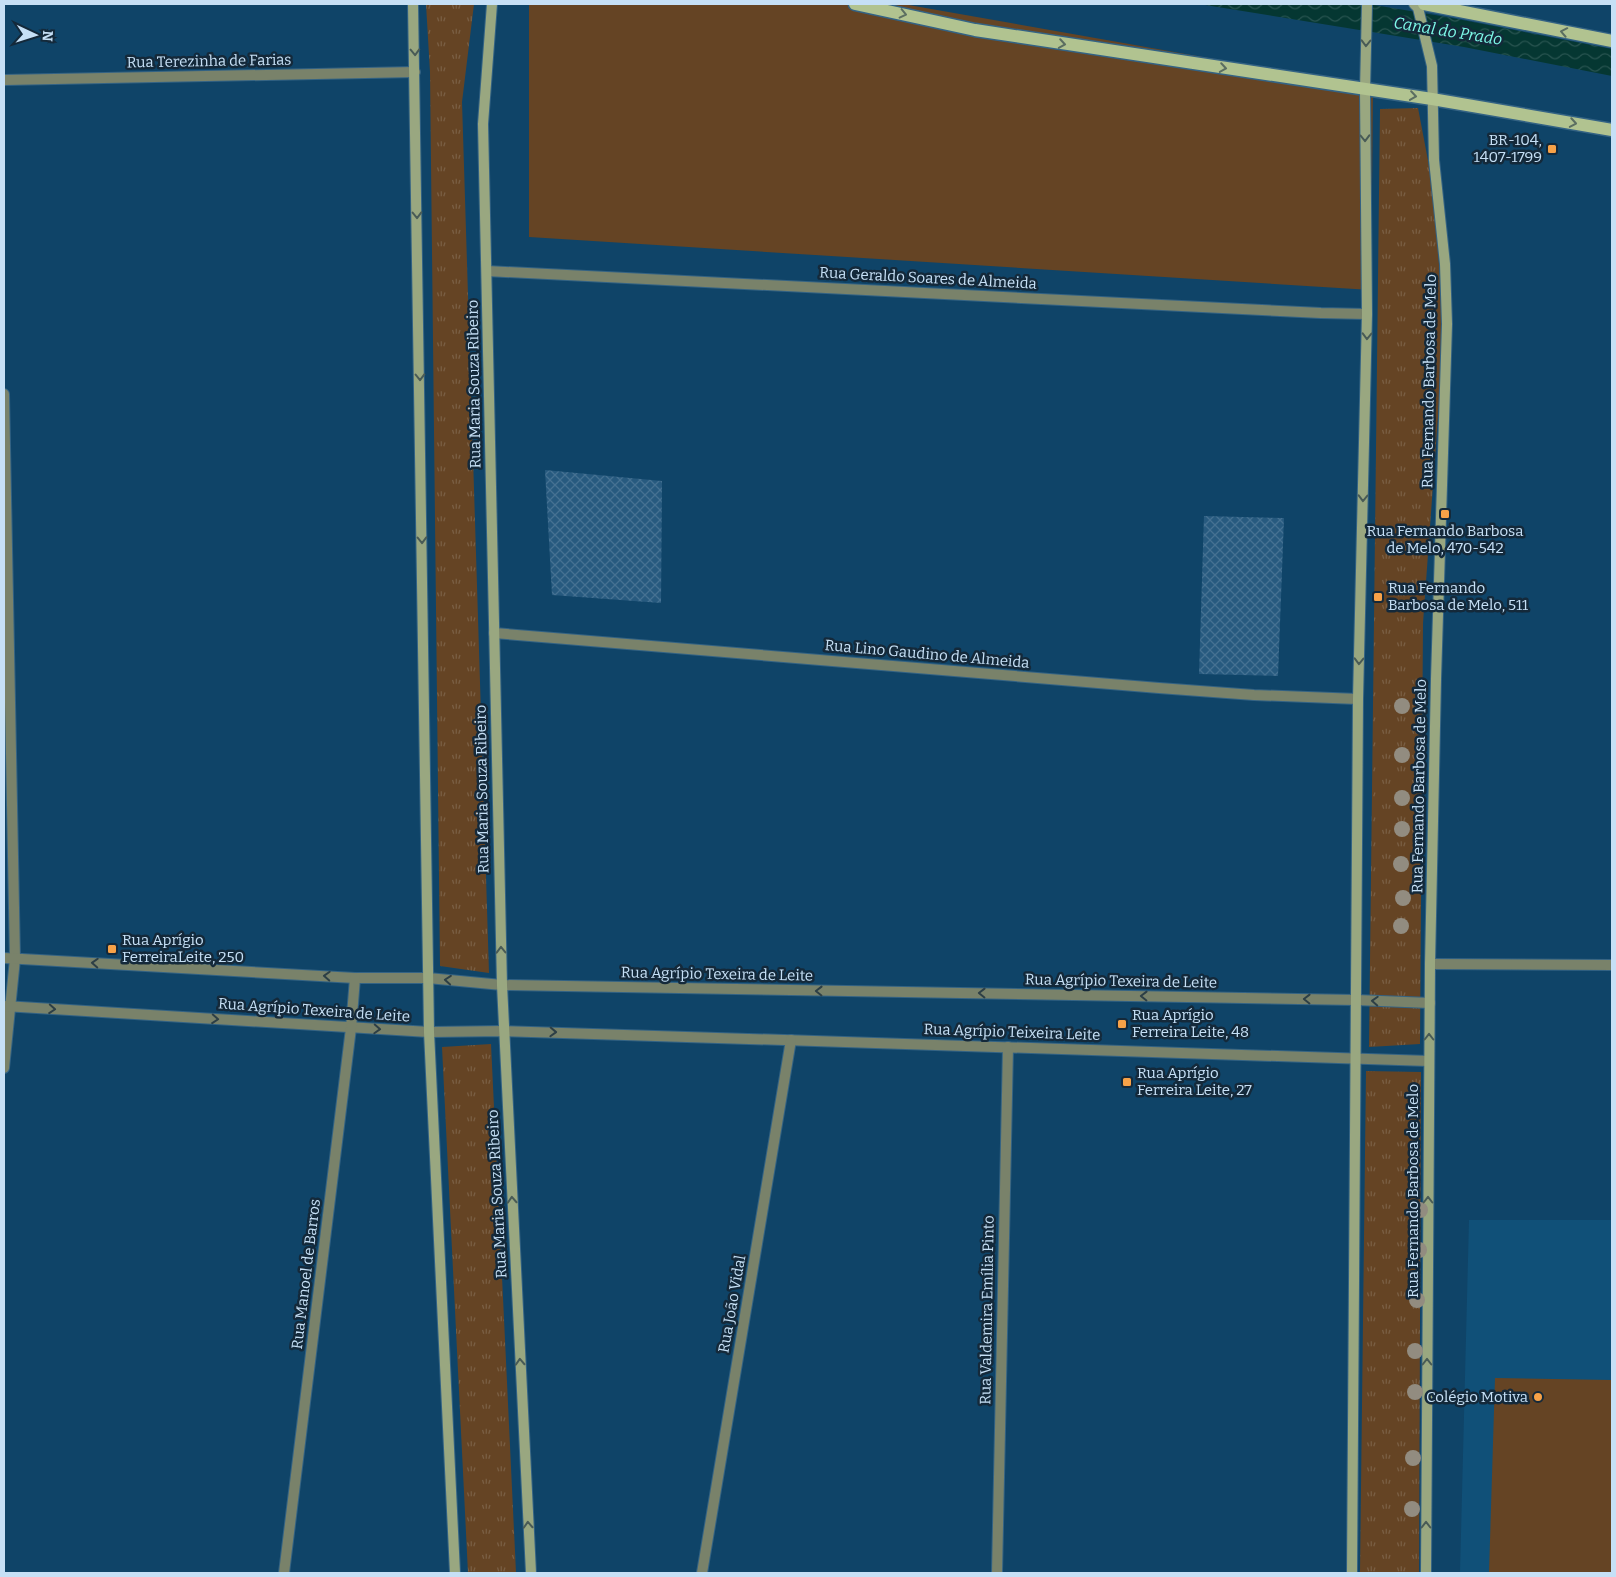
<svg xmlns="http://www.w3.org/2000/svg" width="1616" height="1577" font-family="Bitter,serif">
<defs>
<pattern id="grass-tufts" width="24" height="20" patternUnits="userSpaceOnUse" patternTransform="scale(1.25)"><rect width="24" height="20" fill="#654424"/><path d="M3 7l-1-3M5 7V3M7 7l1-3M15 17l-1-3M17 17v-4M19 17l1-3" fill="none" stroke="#7a5f44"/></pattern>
<pattern id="water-waves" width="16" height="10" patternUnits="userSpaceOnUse" patternTransform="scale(1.25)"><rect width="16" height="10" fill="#053732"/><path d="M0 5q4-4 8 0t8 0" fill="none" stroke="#285450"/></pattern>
<pattern id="building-cross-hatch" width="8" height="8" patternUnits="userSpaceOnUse" patternTransform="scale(1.25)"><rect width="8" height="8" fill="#275a7f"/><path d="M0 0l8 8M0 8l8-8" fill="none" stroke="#457192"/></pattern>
</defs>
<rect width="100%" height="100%" fill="#0f4468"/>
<path fill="#105078" d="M1469 1220H1612V1573H1460Z"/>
<g fill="url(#grass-tufts)">
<path d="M426 4H474L462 102 489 973 440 966 430 72Z"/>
<path d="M1418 108 1434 192 1442 308 1441 375 1423 623 1420 1044 1369 1047 1380 109Z"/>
<path d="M491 1044 516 1573H468L442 1047Z"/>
<path d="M1366 1071 1421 1072 1419 1573H1360Z"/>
</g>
<g fill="#654424">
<path d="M529 4H903L1373 87 1371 290 529 237Z"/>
<path d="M1495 1378 1612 1380V1573H1489Z"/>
</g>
<path fill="url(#water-waves)" d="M1199 4H1368L1447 17 1612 49V76L1464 47Z"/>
<g fill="url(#building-cross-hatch)">
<path d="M545 470 662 481 661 603 552 595Z"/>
<path d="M1204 516 1284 518 1278 676 1199 674Z"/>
</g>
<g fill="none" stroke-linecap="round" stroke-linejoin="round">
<defs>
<g id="street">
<path d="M4 80 415 72"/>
<path d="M487 271 1321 313 1367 314"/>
<path d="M4 394 15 959 4 1068"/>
<path d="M494 633 1159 688 1254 695 1358 699"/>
<path d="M4 958 355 978H428L502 985 1356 1000 1430 1003"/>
<path d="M1430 964 1612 965"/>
<path d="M4 1006 429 1032 504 1031 1429 1061"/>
<path d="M284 1573 351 1028 355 978"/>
<path d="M702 1573 791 1040"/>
<path d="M997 1573 1008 1047"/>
</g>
<g id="secondary">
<path d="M413 4 429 1032 455 1573"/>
<path d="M492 4 483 124 502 985 531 1573"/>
<path d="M1414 4 1418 8 1432 66 1434 160 1445 264 1447 324 1436 679 1430 964 1426 1573"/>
<path d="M1352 1573 1358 699 1367 314 1365 90 1367 4"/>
</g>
<g id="primary">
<path d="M855 4 975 30 1432 99 1612 130"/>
<path d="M1424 4 1612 41"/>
</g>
</defs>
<use href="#street" stroke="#346384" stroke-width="12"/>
<use href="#secondary" stroke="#346384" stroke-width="12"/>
<use href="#primary" stroke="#346384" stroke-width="15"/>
<use href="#street" stroke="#79826a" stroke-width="10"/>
<use href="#secondary" stroke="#99a780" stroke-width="10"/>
<use href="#primary" stroke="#b1c390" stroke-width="12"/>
</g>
<g fill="#928c80">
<circle cx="1402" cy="706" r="8"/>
<circle cx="1402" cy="755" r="8"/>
<circle cx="1402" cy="798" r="8"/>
<circle cx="1402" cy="829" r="8"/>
<circle cx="1401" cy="864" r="8"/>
<circle cx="1403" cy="898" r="8"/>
<circle cx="1401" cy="926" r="8"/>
<circle cx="1420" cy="1210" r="8"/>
<circle cx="1419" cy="1250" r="8"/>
<circle cx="1417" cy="1300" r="8"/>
<circle cx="1415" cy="1351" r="8"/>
<circle cx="1415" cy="1392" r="8"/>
<circle cx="1413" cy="1458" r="8"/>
<circle cx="1412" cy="1509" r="8"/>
</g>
<defs><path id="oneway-chevron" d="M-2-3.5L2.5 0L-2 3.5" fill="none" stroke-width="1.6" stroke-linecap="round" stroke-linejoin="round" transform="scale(1.25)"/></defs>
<g stroke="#5b6e61">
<use href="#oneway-chevron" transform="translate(903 14) rotate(13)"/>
<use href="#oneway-chevron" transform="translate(1564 32) rotate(-169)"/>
<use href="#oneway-chevron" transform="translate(1062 44) rotate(9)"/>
<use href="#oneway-chevron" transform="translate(1223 68) rotate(9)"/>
<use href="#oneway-chevron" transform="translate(1413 96) rotate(8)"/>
<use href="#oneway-chevron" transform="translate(1573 123) rotate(10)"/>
</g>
<g stroke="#495b56">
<use href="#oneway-chevron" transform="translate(1366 43) rotate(91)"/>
<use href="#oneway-chevron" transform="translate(415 52) rotate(88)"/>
<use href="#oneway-chevron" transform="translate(1365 138) rotate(89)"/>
<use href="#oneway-chevron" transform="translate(417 215) rotate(89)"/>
<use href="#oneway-chevron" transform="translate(1367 336) rotate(91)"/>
<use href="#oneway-chevron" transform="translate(420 377) rotate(89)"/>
<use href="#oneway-chevron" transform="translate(1363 498) rotate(91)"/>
<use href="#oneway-chevron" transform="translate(422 540) rotate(89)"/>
<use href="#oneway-chevron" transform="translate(1359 661) rotate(91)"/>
<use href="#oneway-chevron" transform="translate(501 950) rotate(-91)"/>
<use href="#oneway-chevron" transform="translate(1429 1037) rotate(-90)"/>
<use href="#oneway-chevron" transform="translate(512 1200) rotate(-93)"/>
<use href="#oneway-chevron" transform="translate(1428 1200) rotate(-90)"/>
<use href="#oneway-chevron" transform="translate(520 1362) rotate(-93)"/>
<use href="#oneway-chevron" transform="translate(1427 1362) rotate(-90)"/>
<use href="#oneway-chevron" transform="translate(528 1525) rotate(-93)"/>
<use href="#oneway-chevron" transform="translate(1426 1525) rotate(-90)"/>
</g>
<g stroke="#2d3f46">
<use href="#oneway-chevron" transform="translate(95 963) rotate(-177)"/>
<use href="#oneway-chevron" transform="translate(327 976) rotate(-177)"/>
<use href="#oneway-chevron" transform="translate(448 980) rotate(-175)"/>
<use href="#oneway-chevron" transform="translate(819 991) rotate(-179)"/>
<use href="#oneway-chevron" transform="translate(982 993) rotate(-179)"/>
<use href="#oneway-chevron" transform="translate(1144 996) rotate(-179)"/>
<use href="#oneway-chevron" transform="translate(1307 999) rotate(-179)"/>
<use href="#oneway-chevron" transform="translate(1375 1001) rotate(-177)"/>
<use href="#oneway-chevron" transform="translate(52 1009) rotate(4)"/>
<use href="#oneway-chevron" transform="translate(215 1019) rotate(4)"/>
<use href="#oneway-chevron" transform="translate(377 1029) rotate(3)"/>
<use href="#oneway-chevron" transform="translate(553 1032) rotate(2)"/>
</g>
<g fill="#f7a248" stroke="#14293a" stroke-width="2">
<rect x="1547" y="144" width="10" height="10" rx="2.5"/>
<rect x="1440" y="509" width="10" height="10" rx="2.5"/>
<rect x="1373" y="592" width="10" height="10" rx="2.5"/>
<rect x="107" y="944" width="10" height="10" rx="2.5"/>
<rect x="1117" y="1019" width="10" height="10" rx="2.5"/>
<rect x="1122" y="1077" width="10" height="10" rx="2.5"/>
<circle cx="1538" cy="1397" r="5"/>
</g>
<g text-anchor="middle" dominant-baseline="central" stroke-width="5" stroke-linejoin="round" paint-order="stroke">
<g font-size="15" fill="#c6e0f6" stroke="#14293a">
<text transform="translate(209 61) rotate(-1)">Rua Terezinha de Farias</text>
<text transform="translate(928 278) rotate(3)">Rua Geraldo Soares de Almeida</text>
<text transform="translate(1429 381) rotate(-89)">Rua Fernando Barbosa de Melo</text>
<text transform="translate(474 384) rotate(-91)">Rua Maria Souza Ribeiro</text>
<text transform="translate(927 654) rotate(5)">Rua Lino Gaudino de Almeida</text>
<text transform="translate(1419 786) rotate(-89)">Rua Fernando Barbosa de Melo</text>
<text transform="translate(482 789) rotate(-91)">Rua Maria Souza Ribeiro</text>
<text transform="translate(717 974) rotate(1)">Rua Agrípio Texeira de Leite</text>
<text transform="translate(1121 981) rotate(1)">Rua Agrípio Texeira de Leite</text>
<text transform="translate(314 1010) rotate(4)">Rua Agrípio Texeira de Leite</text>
<text transform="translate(1012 1032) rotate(2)">Rua Agrípio Teixeira Leite</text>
<text transform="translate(1413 1191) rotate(-90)">Rua Fernando Barbosa de Melo</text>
<text transform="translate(497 1194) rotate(-93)">Rua Maria Souza Ribeiro</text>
<text transform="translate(306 1274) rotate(-83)">Rua Manoel de Barros</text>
<text transform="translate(732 1304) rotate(-80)">Rua João Vidal</text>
<text transform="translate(987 1310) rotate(-89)">Rua Valdemira Emília Pinto</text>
</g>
<g font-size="15" fill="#c6e0f6" stroke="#14293a" text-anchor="start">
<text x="1542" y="140" text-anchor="end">BR-104,<tspan x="1542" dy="17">1407-1799</tspan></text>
<text x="1445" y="531" text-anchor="middle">Rua Fernando Barbosa<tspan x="1445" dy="17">de Melo, 470-542</tspan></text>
<text x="1388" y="588">Rua Fernando<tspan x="1388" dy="17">Barbosa de Melo, 511</tspan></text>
<text x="122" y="940">Rua Aprígio<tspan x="122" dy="17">FerreiraLeite, 250</tspan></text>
<text x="1132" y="1015">Rua Aprígio<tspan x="1132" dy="17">Ferreira Leite, 48</tspan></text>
<text x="1137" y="1073">Rua Aprígio<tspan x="1137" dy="17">Ferreira Leite, 27</tspan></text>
<text x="1528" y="1397" text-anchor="end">Colégio Motiva</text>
</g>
<g font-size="16" font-style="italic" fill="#7efae9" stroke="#14293a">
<text transform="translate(1448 31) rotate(9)">Canal do Prado</text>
</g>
</g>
<rect width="1616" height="1577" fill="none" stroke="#c6e0f6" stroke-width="10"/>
<g transform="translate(35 35) rotate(94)" stroke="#14293a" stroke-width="4" paint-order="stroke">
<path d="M0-4L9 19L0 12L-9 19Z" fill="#c6e0f6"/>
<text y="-8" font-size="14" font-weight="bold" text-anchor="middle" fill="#c6e0f6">N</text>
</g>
</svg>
